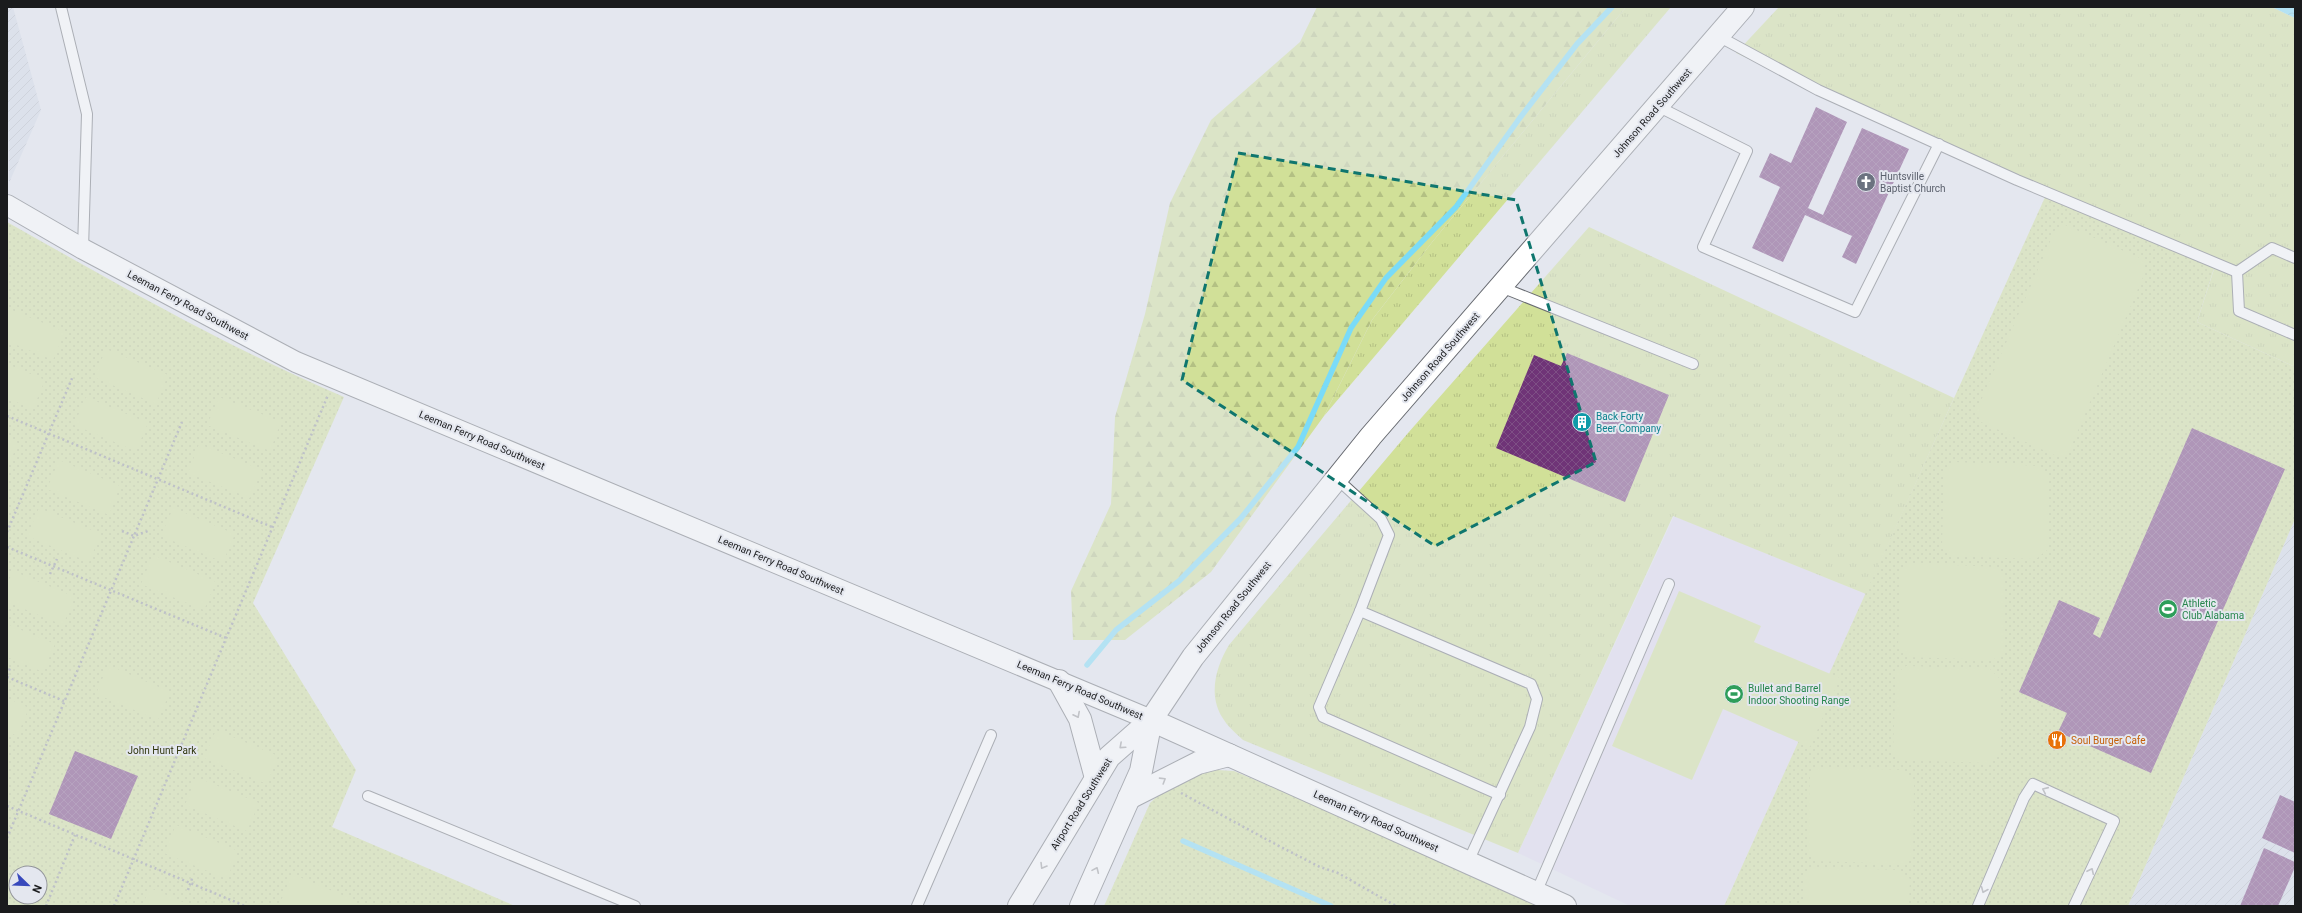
<svg xmlns="http://www.w3.org/2000/svg" width="2302" height="913" font-family="Roboto,sans-serif">
<defs>
<pattern id="industrial-furrows" width="10" height="10" patternUnits="userSpaceOnUse"><rect width="10" height="10" fill="#d3d9e7"/><path d="M-1 1l2-2M0 10L10 0M9 11l2-2" fill="none" stroke="#b5bac6"/></pattern>
<pattern id="grass-tufts" width="24" height="20" patternUnits="userSpaceOnUse"><rect width="24" height="20" fill="#d1e098"/><path d="M3 7l-1-3M5 7V3M7 7l1-3M15 17l-1-3M17 17v-4M19 17l1-3" fill="none" stroke="#b3c083"/></pattern>
<pattern id="forest-firs" width="22" height="20" patternUnits="userSpaceOnUse"><rect width="22" height="20" fill="#d1e098"/><path d="M5 1l3.5 6h-7zM16 11l3.5 6h-7z" fill="#b3c083"/></pattern>
<pattern id="park-dots" width="8" height="8" patternUnits="userSpaceOnUse"><rect width="8" height="8" fill="#d1e098"/><path d="M2 2h.1M6 6h.1" fill="none" stroke="#b3c083" stroke-width="1.8" stroke-linecap="round"/></pattern>
<pattern id="water-waves" width="16" height="10" patternUnits="userSpaceOnUse"><rect width="16" height="10" fill="#7adbf8"/><path d="M0 5q4-4 8 0t8 0" fill="none" stroke="#69bbd4"/></pattern>
<pattern id="building-cross-hatch" width="8" height="8" patternUnits="userSpaceOnUse"><rect width="8" height="8" fill="#6f3477"/><path d="M0 0l8 8M0 8l8-8" fill="none" stroke="#7e4f85"/></pattern>
</defs>
<rect width="100%" height="100%" fill="#e4e7ef"/>
<path fill="#e0daef" d="M1674 516 1866 594 1724 906H1630L1518 853Z"/>
<g fill="url(#industrial-furrows)">
<path d="M7 7H13L41 110 9 183Z"/>
<path d="M2295 519V906H2128Z"/>
</g>
<g fill="url(#grass-tufts)">
<path d="M1626 7H1671L1324 416 1372 320 1433 241Z"/>
<path d="M1779 7H2272L2295 18V367L2197 322 2215 266 2046 195 1736 53Z"/>
<path d="M1589 227 1954 398 1866 594 1673 516 1518 853 1243 740C1237 734 1229 728 1224 720 1207 697 1216 666 1229 645L1408 433Z"/>
</g>
<path fill="url(#forest-firs)" d="M1317 7H1626L1433 241 1372 320 1324 416 1211 572 1125 640H1073L1071 591 1111 504 1115 417 1145 314 1170 203 1211 120 1300 42Z"/>
<g fill="url(#park-dots)" fill-rule="evenodd">
<path d="M2046 195 2215 265 2197 322 2295 367V519L2128 906H1724Z"/>
<path d="M7 222C117 284 227 347 344 397L253 603 356 770 332 827 515 906H7ZM16 873H40V897H16Z"/>
<path d="M1217 770 1234 771 1556 906H1104L1150 803 1168 786 1197 772Z"/>
</g>
<g fill="#d1e098">
<path d="M2065 225 2142 259 2146 270 2068 454 2059 457 1981 422 1976 412 2055 230Z"/>
<path d="M7 308 65 332 53 360 7 341Z"/>
<path d="M106 349 168 375 156 404 94 377Z"/>
<path d="M7 364 45 380 33 409 7 398Z"/>
<path d="M86 397 148 423 136 451 74 425Z"/>
<path d="M219 397 281 422 270 451 207 425Z"/>
<path d="M7 439 18 443 7 469Z"/>
<path d="M199 444 262 470 250 498 188 473Z"/>
<path d="M59 460 120 486 109 515 47 489Z"/>
<path d="M1955 462 2039 466 2048 475 2047 550 2036 559 1951 556 1942 547 1944 470Z"/>
<path d="M39 508 101 534 89 562 27 536Z"/>
<path d="M173 508 235 534 223 562 161 536Z"/>
<path d="M153 555 216 582 204 610 141 584Z"/>
<path d="M1911 563 1996 567 2005 576 2004 651 1993 660 1907 657 1898 648 1901 571Z"/>
<path d="M13 571 75 597 63 625 7 602V584Z"/>
<path d="M1679 591 1761 626 1754 642 1840 678 1810 747 1723 709 1692 780 1612 746Z"/>
<path d="M7 624 55 644 43 672 7 657Z"/>
<path d="M108 665 170 692 158 720 96 694Z"/>
<path d="M1906 666 1990 669 2000 679 1999 754 1988 763 1902 760 1893 751 1896 674Z"/>
<path d="M7 698 29 708 17 736 7 731Z"/>
<path d="M216 730 278 756 267 784 204 758Z"/>
<path d="M1820 767 1904 770 1914 780 1913 855 1902 864 1816 861 1807 852 1810 775Z"/>
<path d="M196 777 259 803 247 831 185 805Z"/>
<path d="M176 825 238 851 227 879 164 853Z"/>
<path d="M1816 867 1900 870 1910 879 1909 906H1804L1805 874Z"/>
<path d="M292 874 354 900 352 906H287L280 903Z"/>
<path d="M150 888 192 906H142Z"/>
</g>
<path fill="url(#water-waves)" d="M2272 7H2295V18Z"/>
<g fill="none" stroke-linecap="round" stroke-linejoin="round">
<g stroke="#7adbf8" stroke-width="5.5">
<path d="M1087 665 1116 630 1179 581 1241 518 1298 447 1351 328 1386 278 1456 207 1519 119 1577 44 1612 7"/>
<path d="M1183 841 1331 906"/>
</g>
</g>
<g fill="url(#building-cross-hatch)">
<path d="M1816 107 1847 122 1808 208 1823 215 1862 128 1909 149 1856 264 1842 257 1852 236 1805 215 1783 262 1752 248 1780 187 1759 177 1770 153 1791 163Z"/>
<path d="M1567 353 1669 395 1625 502 1496 448 1534 355 1561 366Z"/>
<path d="M2192 428 2285 469 2151 773 2058 732 2067 713 2019 692 2059 600 2100 618 2093 634 2100 638Z"/>
<path d="M75 751 138 776 111 839 49 814Z"/>
<path d="M2280 795 2295 802V853L2262 838Z"/>
<path d="M2264 848 2295 862V867L2278 906H2240Z"/>
</g>
<g fill="none" stroke-linecap="round" stroke-linejoin="round">
<defs>
<g id="service">
<path d="M61 7 87 114 83 249"/>
<path d="M1718 36 1818 90 2017 180 2237 272"/>
<path d="M1657 106 1747 151 1703 247 1855 312 1939 144"/>
<path d="M2295 258 2272 248 2237 272 2239 311 2295 335"/>
<path d="M1501 287 1693 364"/>
<path d="M1336 478 1381 519 1389 535 1360 611 1531 684 1537 699 1530 727 1468 862"/>
<path d="M1360 611 1319 707 1323 717 1500 795"/>
<path d="M368 796 635 906"/>
<path d="M1536 893 1669 584"/>
<path d="M917 906 991 735"/>
<path d="M1978 906 2024 798 2033 784 2114 821 2074 906"/>
</g>
<path id="minor" d="M7 205 83 249 296 362 1151 720"/>
<g id="tertiary">
<path d="M1059 681 1080 719 1096 778"/>
<path d="M1151 720 1565 906"/>
<path d="M1129 798 1198 763 1229 755"/>
<path d="M1019 906 1109 757 1151 720 1193 657 1371 436 1743 7"/>
<path d="M1081 906 1141 771 1151 720"/>
</g>
</defs>
<use href="#service" stroke="#686b71" stroke-width="12"/>
<use href="#minor" stroke="#686b71" stroke-width="22"/>
<use href="#tertiary" stroke="#686b71" stroke-width="24"/>
<g stroke="#919399" stroke-width="2.5" stroke-dasharray="2 3" stroke-linecap="butt">
<path d="M7 416 272 527"/>
<path d="M122 531 134 536 182 422"/>
<path d="M7 532 73 376"/>
<path d="M7 547 226 638"/>
<path d="M50 574 57 559"/>
<path d="M7 675 11 666"/>
<path d="M7 677 64 701"/>
<path d="M1181 793 1277 845 1320 867 1338 873 1396 906"/>
<path d="M7 806 245 906"/>
<path d="M7 838 134 536 148 531"/>
<path d="M188 890 193 876"/>
<path d="M46 906 75 835"/>
<path d="M114 906 328 395"/>
</g>
<use href="#service" stroke="#fff" stroke-width="10"/>
<use href="#minor" stroke="#fff" stroke-width="20"/>
<use href="#tertiary" stroke="#fff" stroke-width="22"/>
</g>
<defs><path id="oneway-chevron" d="M-2-3.5L2.5 0L-2 3.5" fill="none" stroke-width="1.6" stroke-linecap="round" stroke-linejoin="round"/></defs>
<g stroke="#989899">
<use href="#oneway-chevron" transform="translate(1077 715) rotate(63)"/>
<use href="#oneway-chevron" transform="translate(1122 746) rotate(138)"/>
<use href="#oneway-chevron" transform="translate(1163 780) rotate(-32)"/>
<use href="#oneway-chevron" transform="translate(2045 790) rotate(-156)"/>
<use href="#oneway-chevron" transform="translate(1043 866) rotate(121)"/>
<use href="#oneway-chevron" transform="translate(1096 870) rotate(-66)"/>
<use href="#oneway-chevron" transform="translate(2091 871) rotate(-65)"/>
<use href="#oneway-chevron" transform="translate(1984 890) rotate(113)"/>
</g>
<path d="M0 0H2302V913H0ZM1238 153 1516 200 1596 462 1435 546 1182 380Z" fill="#e4e7ef" fill-opacity=".55" fill-rule="evenodd"/>
<path fill="none" stroke="#0f766e" stroke-width="3" stroke-dasharray="8 5" stroke-linejoin="round" d="M1238 153 1516 200 1596 462 1435 546 1182 380Z"/>
<defs>
<symbol id="church-disc" viewBox="-11 -11 22 22"><circle r="9.5" fill="#6b7280" stroke="#e4e7ef"/><path d="M-1.2-6h2.4v3.5h3.3v2.4h-3.3V6h-2.4V-.1h-3.3v-2.4h3.3Z" fill="#fff"/></symbol>
<symbol id="building-disc" viewBox="-11 -11 22 22"><circle r="9.5" fill="#0f9aa8" stroke="#e4e7ef"/><path d="M-4-6H4V6H1V3H-1V6H-4ZM-2.5-4.3h1.7v1.8h-1.7ZM.8-4.3h1.7v1.8H.8ZM-2.5-1h1.7V.8h-1.7ZM.8-1h1.7V.8H.8Z" fill="#fff"/></symbol>
<symbol id="stadium-disc" viewBox="-11 -11 22 22"><circle r="9.5" fill="#2e9e5b" stroke="#e4e7ef"/><path d="M0-5a6.5 5 0 1 0 0 10a6.5 5 0 1 0 0-10ZM-3.5-1.8h7v3.6h-7Z" fill="#fff"/></symbol>
<symbol id="restaurant-disc" viewBox="-11 -11 22 22"><circle r="9.5" fill="#e8710a" stroke="#e4e7ef"/><path d="M-5-6h1v4h1v-4h1v4h1v-4h1v5L-1.5 .5V6h-2V.5L-5-1ZM5-6V6H3V1.5H1.5Q1.5-4 5-6Z" fill="#fff"/></symbol>
</defs>
<g fill-rule="evenodd">
<use href="#church-disc" x="1855" y="171" width="22" height="22"/>
<use href="#building-disc" x="1571" y="411" width="22" height="22"/>
<use href="#stadium-disc" x="2157" y="598" width="22" height="22"/>
<use href="#stadium-disc" x="1723" y="683" width="22" height="22"/>
<use href="#restaurant-disc" x="2046" y="729" width="22" height="22"/>
</g>
<g text-anchor="middle" dominant-baseline="central" stroke-width="4" stroke-linejoin="round" paint-order="stroke">
<g font-size="10" fill="#1a1b1d" stroke="#e4e7ef">
<text transform="translate(1652 113) rotate(-49)">Johnson Road Southwest</text>
<text transform="translate(188 305) rotate(28)">Leeman Ferry Road Southwest</text>
<text transform="translate(1440 357) rotate(-49)">Johnson Road Southwest</text>
<text transform="translate(482 440) rotate(23)">Leeman Ferry Road Southwest</text>
<text transform="translate(781 565) rotate(23)">Leeman Ferry Road Southwest</text>
<text transform="translate(1233 607) rotate(-51)">Johnson Road Southwest</text>
<text transform="translate(1080 690) rotate(23)">Leeman Ferry Road Southwest</text>
<text transform="translate(1081 804) rotate(-58)">Airport Road Southwest</text>
<text transform="translate(1376 821) rotate(24)">Leeman Ferry Road Southwest</text>
</g>
<g font-size="10" fill="#5b616d" stroke="#e4e7ef" text-anchor="start">
<text x="1880" y="176">Huntsville<tspan x="1880" dy="12">Baptist Church</tspan></text>
</g>
<g font-size="10" fill="#0d838f" stroke="#e4e7ef" text-anchor="start">
<text x="1596" y="416">Back Forty<tspan x="1596" dy="12">Beer Company</tspan></text>
</g>
<g font-size="10" fill="#27864d" stroke="#e4e7ef" text-anchor="start">
<text x="2182" y="603">Athletic<tspan x="2182" dy="12">Club Alabama</tspan></text>
<text x="1748" y="688">Bullet and Barrel<tspan x="1748" dy="12">Indoor Shooting Range</tspan></text>
</g>
<g font-size="10" fill="#c56008" stroke="#e4e7ef" text-anchor="start">
<text x="2071" y="740">Soul Burger Cafe</text>
</g>
<g font-size="10" fill="#30360d" stroke="#e4e7ef">
<text x="162" y="750">John Hunt Park</text>
</g>
</g>
<rect width="2302" height="913" fill="none" stroke="#1a1b1d" stroke-width="16"/>
<g transform="translate(28 885) rotate(113)"><circle r="19" fill="#e4e7ef" stroke="#93959b"/>
<path d="M0-3L7 15L0 10L-7 15Z" fill="#3849bc"/>
<text y="-6" font-size="11" font-weight="bold" text-anchor="middle" fill="#1a1b1d">N</text>
</g>
</svg>
